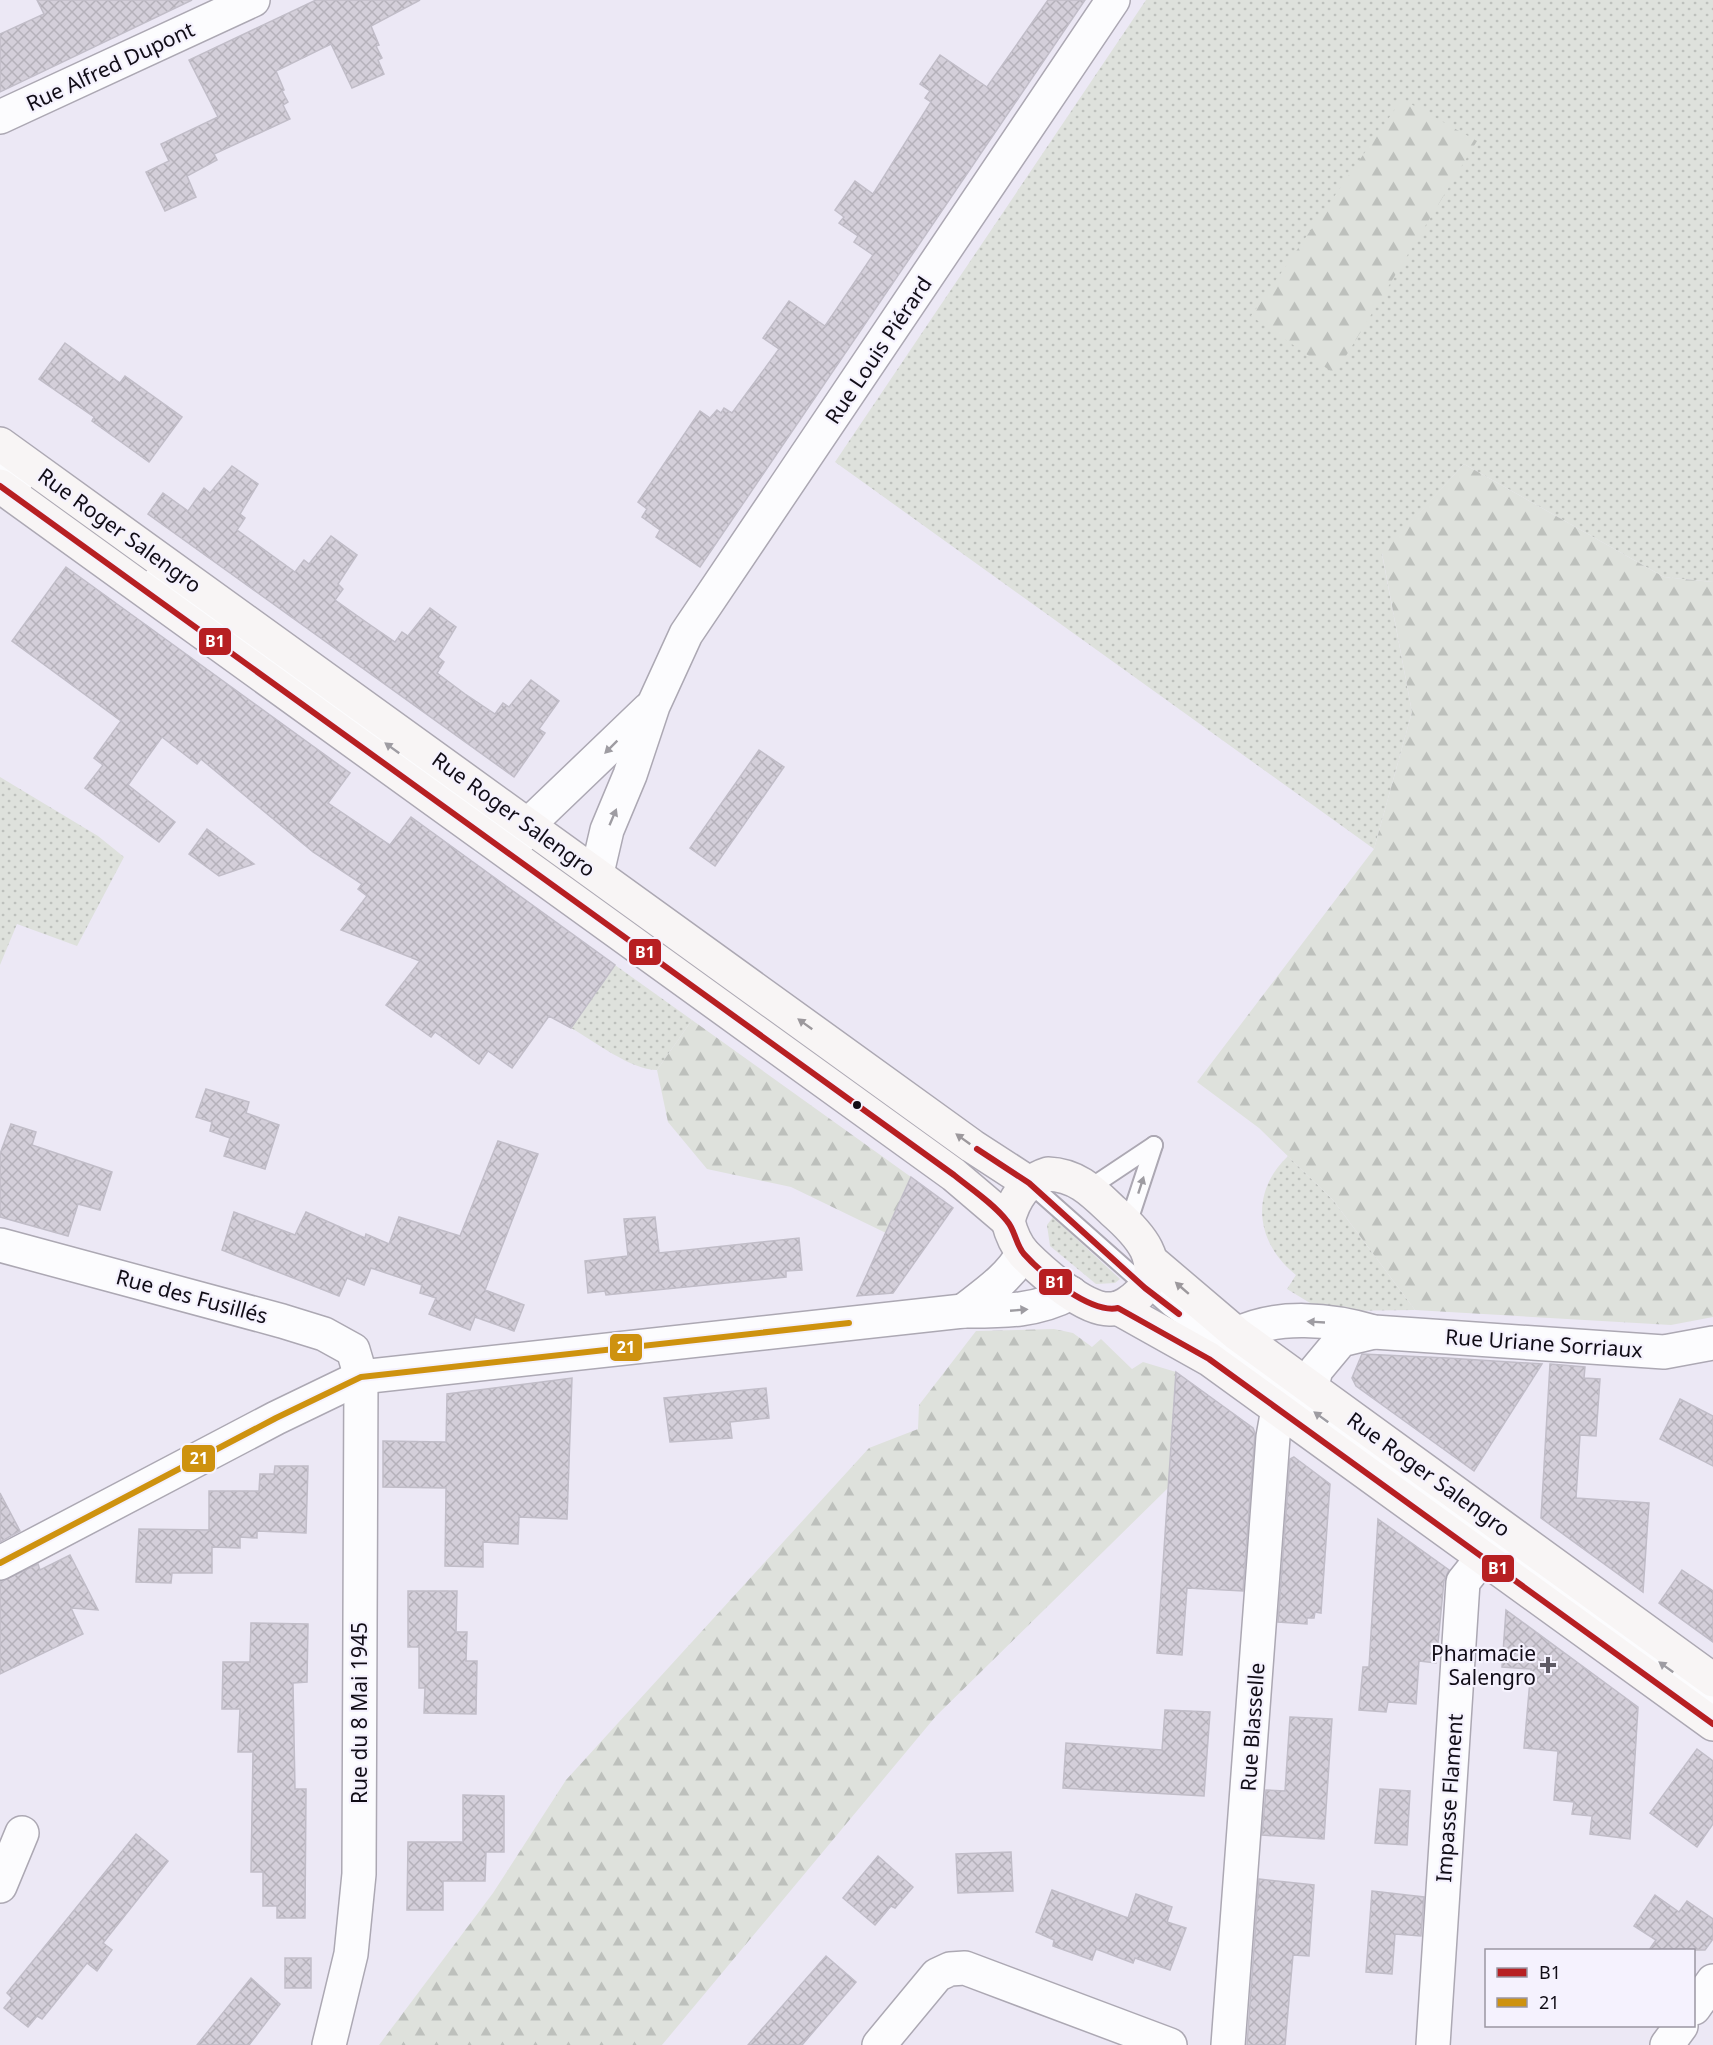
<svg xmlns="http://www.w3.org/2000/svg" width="1713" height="2045" font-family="'Noto Sans',sans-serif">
<defs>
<pattern id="grass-dots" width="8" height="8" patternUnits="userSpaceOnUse" patternTransform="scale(1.5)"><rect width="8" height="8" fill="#dee1dc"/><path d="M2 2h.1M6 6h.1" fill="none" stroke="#bdc0bc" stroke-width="1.8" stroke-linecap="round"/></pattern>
<pattern id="forest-firs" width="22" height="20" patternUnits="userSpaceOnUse" patternTransform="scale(1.5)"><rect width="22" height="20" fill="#dee1dc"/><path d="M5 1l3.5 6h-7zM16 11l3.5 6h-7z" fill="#bdc0bc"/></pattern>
<pattern id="building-cross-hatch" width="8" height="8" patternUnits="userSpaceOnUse" patternTransform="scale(1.5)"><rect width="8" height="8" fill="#d4cfda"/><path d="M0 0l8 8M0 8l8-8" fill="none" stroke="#b5b1ba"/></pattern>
</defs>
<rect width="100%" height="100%" fill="#ece8f5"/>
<g fill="url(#grass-dots)">
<path d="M1146 0H1713V582L1664 577 1464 464 1382 554 1412 712 1374 849 835 462Z"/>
<path d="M0 777 98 836 124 857 77 946 17 924 0 965Z"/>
<path d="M615 965 692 1020 657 1070C631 1070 594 1041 571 1028Z"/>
<path d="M1288 1156 1333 1200 1415 1310 1330 1311 1310 1303 1287 1289 1296 1275C1256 1243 1249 1193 1288 1156Z"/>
<path d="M1053 1217 1120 1279 1115 1283 1096 1284 1050 1246 1047 1225Z"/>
</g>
<g fill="url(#forest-firs)">
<path d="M1402 99 1477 141 1335 374 1251 316Z"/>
<path d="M1464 464 1664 577 1713 582V1317L1671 1325 1415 1310 1333 1200 1259 1128 1197 1082 1374 849 1412 712 1382 553Z"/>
<path d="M692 1020 911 1177 886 1233 791 1187 707 1169 668 1122 657 1070Z"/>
<path d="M1054 1329 1073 1333 1092 1347 1101 1339 1132 1369 1143 1362 1176 1372 1168 1488 936 1716 662 2045H379L493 1893 566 1780 869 1448 918 1429 919 1405 976 1331Z"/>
</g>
<g fill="url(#building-cross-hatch)" stroke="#c1bdc8" stroke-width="1.5">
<path d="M37 0H192L0 92V34L44 14Z"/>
<path d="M316 0H420L371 26 379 45 376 46 382 58 378 60 384 74 352 88 331 44 276 71 284 90 282 91 288 102 283 105 290 119 214 154 217 160 187 176 196 197 165 211 146 172 169 161 161 144 218 117 189 60Z"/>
<path d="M1048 0H1085L700 567 656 537 660 530 642 517 647 509 638 502 700 411 710 418 717 410 721 413 724 408 732 413 779 349 763 338 789 301 825 326 873 255 854 242 858 236 839 223 844 217 835 210 855 181 873 194 931 102 925 98 930 91 920 84 940 55 987 87Z"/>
<path d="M65 343 120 383 125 376 182 417 149 462 92 421 94 417 39 379Z"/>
<path d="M232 466 258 484 240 514 245 518 237 530 295 572 304 560 309 564 331 536 357 555 338 584 343 589 335 600 366 622 395 642 402 632 408 636 430 608 456 627 438 657 444 662 437 673 465 694 495 714 503 703 509 707 531 680 559 701 539 729 545 733 514 777 148 514 163 493 188 511 204 488 210 493Z"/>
<path d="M66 567 350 773 328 803 390 845 411 817 615 965 571 1028 549 1016 512 1068 488 1051 479 1064 435 1032 431 1037 386 1005 420 961 341 930 367 896 358 889 362 884 313 852 201 759 197 764 162 737 128 785 175 822 159 842 85 788 103 765 94 758 121 721 12 641Z"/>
<path d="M759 750 784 767 715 866 690 848Z"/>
<path d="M207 829 254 864 219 876 189 854Z"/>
<path d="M206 1089 249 1102 246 1113 279 1125 265 1169 224 1156 230 1138 210 1131 212 1122 196 1117Z"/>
<path d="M11 1124 36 1132 32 1145 112 1172 100 1210 78 1204 68 1236 0 1217V1154Z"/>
<path d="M498 1141 538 1154 485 1290 524 1305 514 1331 475 1317 470 1330 429 1314 436 1298 420 1293 422 1285 371 1268 364 1285 347 1278 339 1296 222 1250 234 1212 295 1235 306 1212 365 1238 366 1234 389 1244 399 1217 460 1236Z"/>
<path d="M911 1177 953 1208 893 1293 857 1296Z"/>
<path d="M655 1217 659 1253 799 1238 802 1270 786 1271V1277L606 1295 605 1291 588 1293 585 1261 628 1256 624 1219Z"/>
<path d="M1362 1354 1447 1358 1542 1364 1474 1471 1356 1386 1352 1378Z"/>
<path d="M1550 1364 1585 1367 1584 1378 1600 1379 1596 1436 1580 1435 1576 1498 1649 1503 1643 1592 1541 1518Z"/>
<path d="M1176 1372 1253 1428 1255 1433 1243 1591 1187 1588 1182 1655 1157 1653Z"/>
<path d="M572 1378 567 1519 519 1517 518 1544 483 1542V1567L445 1566 446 1488 383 1487V1441L446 1442 447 1394Z"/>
<path d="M766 1388 769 1418 730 1422 732 1438 670 1442 664 1398Z"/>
<path d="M1680 1399 1713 1416V1466L1660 1439Z"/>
<path d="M1294 1457 1330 1484 1321 1613 1315 1612 1314 1618H1307V1624L1278 1622 1290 1459Z"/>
<path d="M275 1466H308L306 1533 257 1531V1538L240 1537V1548L212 1547V1573H172L171 1583 136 1582 139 1529 209 1530V1491H259L260 1474H274Z"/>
<path d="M0 1493 20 1531 0 1542Z"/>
<path d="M1378 1519 1449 1570 1444 1581 1436 1663 1419 1661 1416 1704 1388 1702 1386 1712 1359 1710 1363 1667H1369Z"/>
<path d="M70 1555 98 1610 71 1608 83 1634 0 1674V1582L38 1564 40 1570Z"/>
<path d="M1682 1570 1713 1591V1642L1659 1603Z"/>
<path d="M408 1591H457L456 1632H467L466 1661H477L476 1714 424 1713 425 1688H419V1647H408Z"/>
<path d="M1506 1610 1638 1707 1630 1839 1590 1834 1592 1816 1572 1814 1574 1802 1554 1800 1558 1751 1524 1748 1531 1669 1502 1667Z"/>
<path d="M251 1623 308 1624 307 1682 293 1683 295 1789H306L305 1918H277V1906H263V1872H251L253 1752H238L240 1709H222L223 1662H250Z"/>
<path d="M1165 1710 1210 1712 1204 1796 1063 1788 1066 1743 1162 1750Z"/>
<path d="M1290 1717 1332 1719 1324 1839 1262 1835 1266 1790 1285 1791Z"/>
<path d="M1697 1749 1713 1761V1824L1697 1847 1650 1813Z"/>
<path d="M1380 1789 1410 1791 1407 1845 1375 1843Z"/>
<path d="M463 1795 504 1796V1852H486L485 1881H443V1910H407L408 1842H463Z"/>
<path d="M136 1834 168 1861 103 1943 112 1950 97 1971 87 1963 42 2019 37 2016 28 2027 4 2008 12 1998 7 1993Z"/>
<path d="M1011 1852 1013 1891 958 1893 956 1854Z"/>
<path d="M878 1856 913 1887 895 1908 891 1906 875 1925 843 1898Z"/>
<path d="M1259 1879 1314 1885 1309 1956 1293 1955 1285 2045H1247Z"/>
<path d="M1052 1890 1128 1918 1136 1894 1172 1907 1167 1922 1186 1928 1170 1970 1135 1958 1133 1963 1096 1949 1092 1960 1053 1946 1054 1940 1036 1932Z"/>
<path d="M1372 1891 1424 1897 1421 1936 1395 1934 1392 1974 1366 1972Z"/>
<path d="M1655 1895 1679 1912 1687 1901 1713 1919V1939L1705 1950H1649L1656 1940 1634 1926Z"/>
<path d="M826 1956 856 1982 802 2045H748Z"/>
<rect x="285" y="1958" width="26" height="30"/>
<path d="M251 1978 280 2004 249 2045H197Z"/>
</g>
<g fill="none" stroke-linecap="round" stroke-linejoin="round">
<defs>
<g id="service">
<path d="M0 466 24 484"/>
<path d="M153 576 526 844"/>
<path d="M1029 1183 1170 1308 1713 1701"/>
<path d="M1088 1189 1154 1145"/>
<path d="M1128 1224 1154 1145"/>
</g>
<g id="minor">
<path d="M0 117 253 0"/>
<path d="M529 824 649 709"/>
<path d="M597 873 607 830 630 775 653 706 686 634 1113 0"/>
<path d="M0 1245 282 1321 324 1334 353 1350 361 1377 359 1874 351 1954 329 2045"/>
<path d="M0 1886 22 1833"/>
<path d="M1694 2008 1713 1981"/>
<path d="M879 2045 937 1975 950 1969 965 1968 1170 2045"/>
<path d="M1228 2045 1273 1437 1278 1409"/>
<path d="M1433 2045 1463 1582 1483 1557"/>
<path d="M1667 2045 1681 2026"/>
</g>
<g id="tertiary">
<path d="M963 1311C986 1293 1009 1278 1023 1253"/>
<path d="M1237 1334C1278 1314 1331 1319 1374 1332L1664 1352 1713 1343"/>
<path d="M1311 1389 1316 1370 1341 1340 1374 1332"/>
<path d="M0 1563 276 1418 361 1377 963 1311C1002 1311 1036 1312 1071 1293"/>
</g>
<g id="secondary">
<path d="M0 444 972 1146 1029 1183"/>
<path d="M0 486 954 1175 1008 1221"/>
<path d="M1048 1174C1077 1175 1093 1192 1113 1211 1137 1232 1169 1264 1139 1294 1132 1301 1121 1309 1111 1309 1085 1311 1042 1272 1024 1254 1016 1245 1011 1233 1008 1221 1014 1198 1025 1181 1048 1174Z"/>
<path d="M1150 1260 1237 1334 1713 1680"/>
<path d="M1118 1308 1209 1359 1713 1724"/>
</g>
</defs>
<use href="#service" stroke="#aca8b3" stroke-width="20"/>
<use href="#minor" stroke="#aca8b3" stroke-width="36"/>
<use href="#tertiary" stroke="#aca8b3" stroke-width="36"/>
<use href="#secondary" stroke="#aca8b3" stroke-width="36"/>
<use href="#service" stroke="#fcfcfe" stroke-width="16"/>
<use href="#minor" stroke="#fcfcfe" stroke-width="33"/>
<use href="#tertiary" stroke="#fcfcfe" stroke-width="33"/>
<use href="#secondary" stroke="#f8f5f5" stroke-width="33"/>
<defs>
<g id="bus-1">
<path d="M0 486 954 1175C971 1189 993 1203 1007 1221 1015 1230 1016 1245 1024 1254 1042 1274 1091 1314 1118 1308L1209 1359 1713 1724"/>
<path d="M977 1149 1029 1183 1145 1288 1179 1314"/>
</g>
<path id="bus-2" d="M0 1563 276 1418 361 1377 849 1323"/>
</defs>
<use href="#bus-1" stroke="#f5f2fe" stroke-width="10"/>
<use href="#bus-2" stroke="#f5f2fe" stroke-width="10"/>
<use href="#bus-1" stroke="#b71f22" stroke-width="6"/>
<use href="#bus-2" stroke="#ce920f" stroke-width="6"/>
</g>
<defs><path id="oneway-solid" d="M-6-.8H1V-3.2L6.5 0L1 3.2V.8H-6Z" transform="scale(1.5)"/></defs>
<g fill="#9e9ca2">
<use href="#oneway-solid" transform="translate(611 747) rotate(135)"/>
<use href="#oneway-solid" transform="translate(392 748) rotate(-144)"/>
<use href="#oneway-solid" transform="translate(613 817) rotate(-67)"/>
<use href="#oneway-solid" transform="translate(1141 1185) rotate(-72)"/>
<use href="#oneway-solid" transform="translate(1019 1310) rotate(-5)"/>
<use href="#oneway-solid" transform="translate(1316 1322) rotate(-177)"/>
<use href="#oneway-solid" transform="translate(1321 1417) rotate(-144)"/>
<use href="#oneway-solid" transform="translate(1666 1667) rotate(-144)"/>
</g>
<g fill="#9c989c">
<use href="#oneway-solid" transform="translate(805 1024) rotate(-144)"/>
<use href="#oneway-solid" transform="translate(963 1139) rotate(-144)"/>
<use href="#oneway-solid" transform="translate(1182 1288) rotate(-139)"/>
</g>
<circle fill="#110d17" stroke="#f5f2fe" stroke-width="2" cx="857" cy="1105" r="5"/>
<path fill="#5e5a65" stroke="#f5f2fe" stroke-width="2" d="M1545 1656h6v6h6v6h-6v6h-6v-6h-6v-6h6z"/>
<g text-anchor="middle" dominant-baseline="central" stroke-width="4.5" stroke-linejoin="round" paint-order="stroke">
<g font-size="21" fill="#110d17" stroke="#f5f2fe">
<text transform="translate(110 66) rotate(-25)">Rue Alfred Dupont</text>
<text transform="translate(878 350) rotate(-56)">Rue Louis Piérard</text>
<text transform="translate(120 530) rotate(36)">Rue Roger Salengro</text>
<text transform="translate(514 814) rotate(36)">Rue Roger Salengro</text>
<text transform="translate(192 1296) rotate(15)">Rue des Fusillés</text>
<text transform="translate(1544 1343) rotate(4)">Rue Uriane Sorriaux</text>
<text transform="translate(1429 1474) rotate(36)">Rue Roger Salengro</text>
<text transform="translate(359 1713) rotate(-90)">Rue du 8 Mai 1945</text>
<text transform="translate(1252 1727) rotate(-86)">Rue Blasselle</text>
<text transform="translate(1449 1798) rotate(-86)">Impasse Flament</text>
</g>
<g font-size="21" fill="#110d17" stroke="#f5f2fe" text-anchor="end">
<text x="1536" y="1653">Pharmacie<tspan x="1536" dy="24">Salengro</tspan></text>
</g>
</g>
<g stroke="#f5f2fe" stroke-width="2">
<rect x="198" y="627" width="34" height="29" rx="6" fill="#b71f22"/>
<rect x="628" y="938" width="34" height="28" rx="6" fill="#b71f22"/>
<rect x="1038" y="1268" width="35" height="28" rx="6" fill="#b71f22"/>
<rect x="609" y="1333" width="34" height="29" rx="6" fill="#ce920f"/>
<rect x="181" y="1444" width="35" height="29" rx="6" fill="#ce920f"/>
<rect x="1481" y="1554" width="34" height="29" rx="6" fill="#b71f22"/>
</g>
<g font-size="16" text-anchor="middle" font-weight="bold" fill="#fff">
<text x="215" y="647">B1</text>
<text x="645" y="958">B1</text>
<text x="1055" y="1288">B1</text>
<text x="626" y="1353">21</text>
<text x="199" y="1464">21</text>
<text x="1498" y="1574">B1</text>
</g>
<rect x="1485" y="1949" width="210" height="78" fill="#f5f2fe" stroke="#9a96a2" stroke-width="1.5"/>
<rect x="1497" y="1968" width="30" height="9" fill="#b71f22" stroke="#9a96a2" stroke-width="1.5"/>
<text x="1539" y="1979" font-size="18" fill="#110d17">B1</text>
<rect x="1497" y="1998" width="30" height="9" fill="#ce920f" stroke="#9a96a2" stroke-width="1.5"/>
<text x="1539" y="2009" font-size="18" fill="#110d17">21</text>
</svg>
